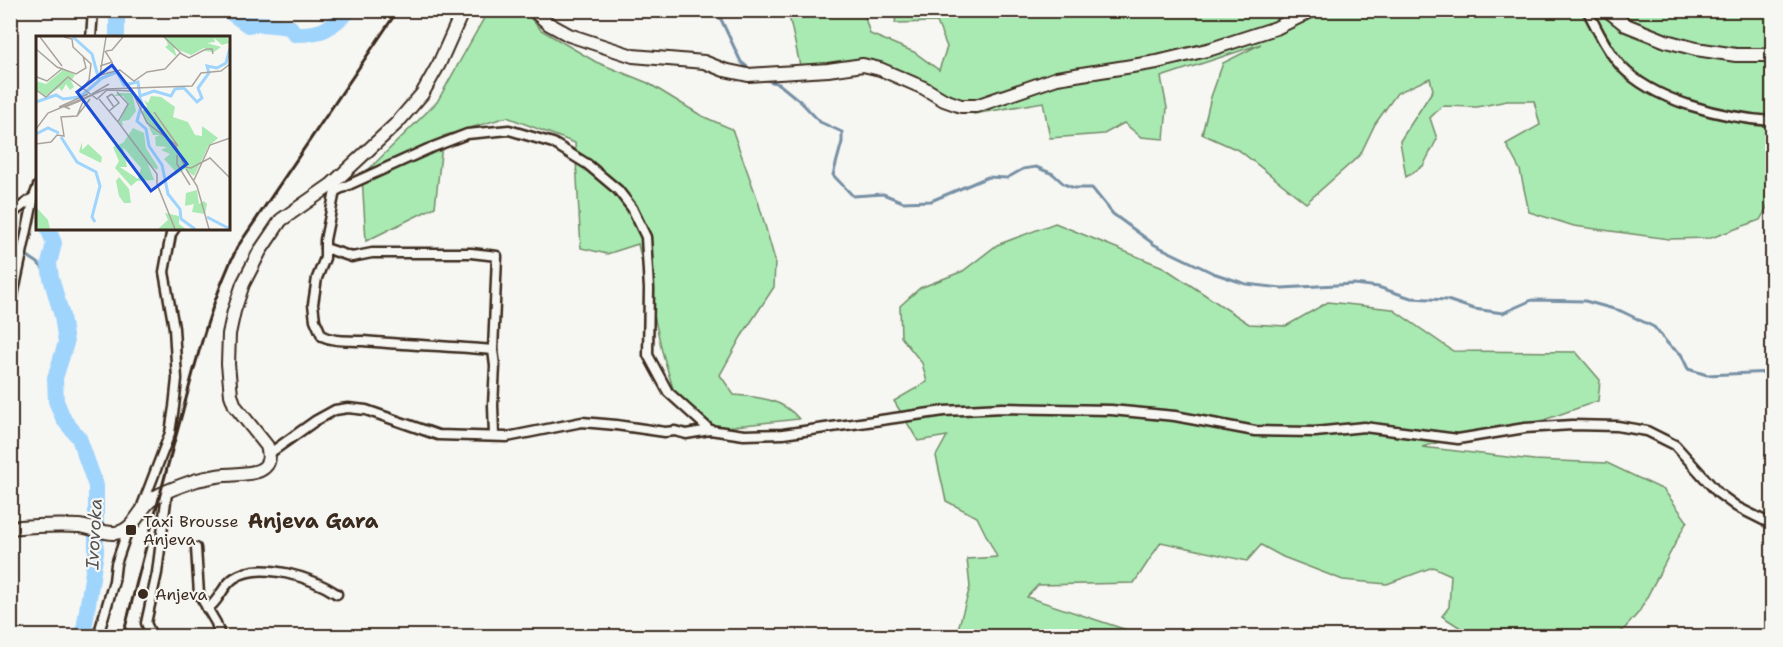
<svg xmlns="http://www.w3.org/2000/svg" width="1783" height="647" font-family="'Shantell Sans',sans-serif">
<rect width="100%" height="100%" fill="#f6f6f2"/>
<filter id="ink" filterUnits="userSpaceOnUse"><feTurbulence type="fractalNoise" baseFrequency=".0167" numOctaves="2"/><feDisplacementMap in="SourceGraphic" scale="12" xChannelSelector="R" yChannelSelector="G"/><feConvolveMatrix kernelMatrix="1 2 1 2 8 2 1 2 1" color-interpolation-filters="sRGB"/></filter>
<g filter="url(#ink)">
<g fill="#a9eab2" stroke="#728a68" stroke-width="1.5">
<path d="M488 11H514L526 13 541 30 596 62 648 83 702 116 732 129 758 201 775 260 774 287 741 337 720 375 734 395C759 397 783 399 799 419L717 428 674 392 662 351 638 244 607 254 581 248 575 143 507 117 443 136 435 207 366 241 362 176 437 102Z"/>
<path d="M788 11H863L870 34 914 52 939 70 947 47 937 22 895 23 897 11H1772V198L1760 220 1711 238 1669 239 1574 226 1529 212 1520 170 1506 144 1540 125 1534 101H1507L1477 107 1442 106 1430 118 1437 139 1423 166 1406 177 1400 141 1433 90 1430 78 1397 93 1375 124 1360 155 1306 203 1240 151 1202 134 1211 97 1223 63 1261 44 1161 77 1167 108 1164 139 1141 137 1124 123 1104 134 1050 138 1043 102 974 114 880 69 801 70Z"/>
<path d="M1055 223 1163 267 1249 324 1286 326 1328 302 1392 309 1453 351 1576 352 1600 380 1598 401 1544 420 1461 436 1422 447 1534 460 1607 463 1664 490 1687 521 1639 612 1618 636H1473L1442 616 1449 607 1451 575 1433 567 1387 584 1343 580 1283 557 1261 545 1247 561 1161 542 1134 583 1038 585 1027 597 1145 636H956L970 587 967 559 997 557 977 517 946 501 936 456 947 436 918 441 894 401 927 382 922 363 901 337 900 306 920 288 963 271 997 245Z"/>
</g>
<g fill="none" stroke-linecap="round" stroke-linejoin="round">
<g stroke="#7790a4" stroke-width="3">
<path d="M714 10 719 15 741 62 751 70"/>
<path d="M763 79 779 84 801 102 820 122 842 132V142L833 175 853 196 883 194 903 202 931 201 988 177 1007 178 1023 169 1036 167 1053 174 1064 184 1074 188H1092L1113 214 1155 245 1213 273 1246 284 1282 288 1354 284 1378 287 1411 298 1447 300 1474 309 1503 313 1532 300 1585 301 1621 311 1654 327 1669 345 1681 354 1688 369 1707 375 1772 372"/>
<path d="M10 244 38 263 51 278"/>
</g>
<g stroke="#9fd4fd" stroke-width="16">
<path d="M117 10V38"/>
<path d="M227 10 248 25C260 22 277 26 290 27L295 34C325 34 328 29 350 10"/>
<path d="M50 228 49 231 54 243 49 264 51 278 62 316 66 343 55 378 56 401 64 420 79 438 96 486V552L83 636"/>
</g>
<defs>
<g id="street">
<path d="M1587 10C1597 29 1606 49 1620 65 1653 102 1726 118 1772 121"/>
<path d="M91 38 93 10"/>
<path d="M331 185 335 191 428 149 467 134 509 130 553 143 587 164 618 190 632 208 646 237 649 289 648 355 668 392 710 430 744 435 783 434 944 411 1002 408 1111 410 1175 416 1255 431 1315 432 1364 427 1458 439 1525 428 1572 425 1617 426 1647 431 1675 445 1718 493 1737 507 1765 521 1772 523"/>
<path d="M335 191 325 240V258L317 278 313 304 315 320 322 336C335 342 348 340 363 341 406 345 450 346 493 350"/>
<path d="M10 215 34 197 38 186"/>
<path d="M325 248 352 257 372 253H471L497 256 493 350 495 366 493 405 494 436"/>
<path d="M10 310 34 197"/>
<path d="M270 453 315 421 335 410 348 408 366 410 438 435 507 437 582 422 616 425 665 432 675 431 686 434 710 430"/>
<path d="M142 506 170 433 174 407 177 379 174 328 164 272 171 234 175 228"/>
<path d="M196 548 199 594 216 623 220 636"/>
<path d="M207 609C219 602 222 586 234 578 260 560 313 578 337 594"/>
<path d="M98 636 114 581 116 564 128 529"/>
<path d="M152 636 146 623 157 573 167 493"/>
</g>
<g id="secondary">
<path d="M533 10 549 24 569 35 633 56 704 62 724 70 748 75 828 70 863 65 880 69 924 88 944 100 961 106H976L1057 78 1157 62 1211 49 1276 28 1313 10"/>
<path d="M1607 10 1626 25 1666 41 1696 49 1736 55H1772"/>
<path d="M10 528C33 526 57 525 79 526 91 527 104 534 115 533 134 531 138 511 151 500 161 492 185 484 197 480 206 478 216 476 224 475 242 473 277 478 267 446L235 406 231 395 228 364 229 334 234 311 243 284 260 251 281 220 331 185 397 123 422 94 439 64 463 10"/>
</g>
</defs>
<use href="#street" stroke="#3b2a1e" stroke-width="13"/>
<use href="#secondary" stroke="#3b2a1e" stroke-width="16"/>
<use href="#street" stroke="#f6f6f2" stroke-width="8"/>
<use href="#secondary" stroke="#f6f6f2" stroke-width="12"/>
<path stroke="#3b2a1e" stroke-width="3" d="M123 636C142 561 162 486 183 410 198 354 212 298 238 246L398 10"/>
</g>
</g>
<g fill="#3b2a1e" stroke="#f6f6f2" stroke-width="2">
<rect x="125" y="524" width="12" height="12" rx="3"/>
<circle cx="143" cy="594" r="6"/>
</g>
<g text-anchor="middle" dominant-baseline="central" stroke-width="4.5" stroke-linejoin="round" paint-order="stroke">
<g font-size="16" fill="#3b2a1e" stroke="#f6f6f2" text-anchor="start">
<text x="143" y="521">Taxi Brousse<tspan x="143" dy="18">Anjeva</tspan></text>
<text x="155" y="594">Anjeva</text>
</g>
<g font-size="18" font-style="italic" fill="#545456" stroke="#f6f6f2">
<text transform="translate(94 534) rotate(-87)">Ivovoka</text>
</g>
<g font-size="20" font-weight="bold" fill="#3b2a1e" stroke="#f6f6f2">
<text x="313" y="521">Anjeva Gara</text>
</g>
</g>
<g transform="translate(36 36)">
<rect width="194" height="194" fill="#f6f6f2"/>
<path d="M129 1H191L193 7 186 9 178 2 179 6 171 7 185 11 178 16 168 15 172 12H168L155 19 138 12 141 21 129 11 132 9ZM28 33 39 39 35 45 38 51 34 54 30 48 26 55 23 52 9 60 0 54V45L10 48ZM82 57H96L100 75 93 84 86 85 87 90 83 87 92 67 87 60H78ZM115 60 125 61 139 71 137 81 152 86 159 99 166 100V90L182 102 172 111 158 140 149 133 138 140 140 136 128 123 134 118 125 114 131 111 120 110 119 101 124 99H117L106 76 111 70 108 64 112 67ZM97 92 108 97 110 112 122 131 121 134 112 128 118 144 101 145 95 150 79 132 83 125 77 111 87 107ZM87 111 105 132 102 143 84 131H91ZM46 106V114L52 108 66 121 65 127 43 116ZM83 141 93 153 95 167H88L83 160 80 145ZM161 154 163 168 168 165 171 168 169 178 156 176 158 168 149 170 150 157ZM0 171 12 184 14 193H0ZM129 177 143 180V188L150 193H122L132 184Z" fill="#a9eab2" fill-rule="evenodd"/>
<path fill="none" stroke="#9fd4fd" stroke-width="3" d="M37 1 56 18 63 44M103 60 106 67 101 85 110 93 113 110 126 129 132 158 144 173 145 183 159 193M0 66 20 59 27 63 44 61 66 42 81 36 88 49 102 46 104 60 118 55 135 60 139 53 148 52 161 66 166 62 162 52 173 37 171 30 181 32 190 27 194 12M0 98 12 92 23 97M25 101 41 126 60 136 64 150 56 181 59 186M171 181 194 193"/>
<path fill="none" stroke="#aba49d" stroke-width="1.5" d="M4 1 26 30M28 1 36 3 37 11 55 28 53 44 47 52M70 1 64 39 84 34 98 45 111 36 129 33M128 1 145 17M0 13 21 31 40 38 50 32 47 20M70 15 76 14 87 1M64 30 76 26 69 15M129 33 144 17 153 22 170 13H176L177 18M1 41 11 45 27 32M0 54 10 61 32 41 61 63 71 54 96 55 111 87 139 108 149 131 155 132 174 122 194 142M81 56 92 68 82 86 121 138V148L139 193M56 58 73 48M76 58 71 61 78 71M63 63 82 86M23 71 52 58M34 73 29 71 46 64M73 75 83 67 76 58M118 76 142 110M41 80 54 63M0 93 12 77 70 53 156 50 165 37 185 35 194 28M0 108 15 106 21 99 28 100 25 81 41 80 48 63 56 59M141 119V128L154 149M150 133 161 150 173 193M158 144 174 109 194 102"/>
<path fill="#1d4ed8" fill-opacity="0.15" stroke="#1d4ed8" stroke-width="3" d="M76 29 151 128 115 155 41 56Z"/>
<rect width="194" height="194" fill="none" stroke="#3b2a1e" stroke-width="3"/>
</g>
<rect width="1783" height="647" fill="none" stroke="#f6f6f2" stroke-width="36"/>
<rect x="18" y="18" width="1747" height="611" fill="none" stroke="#3b2a1e" stroke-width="2" filter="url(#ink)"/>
</svg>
